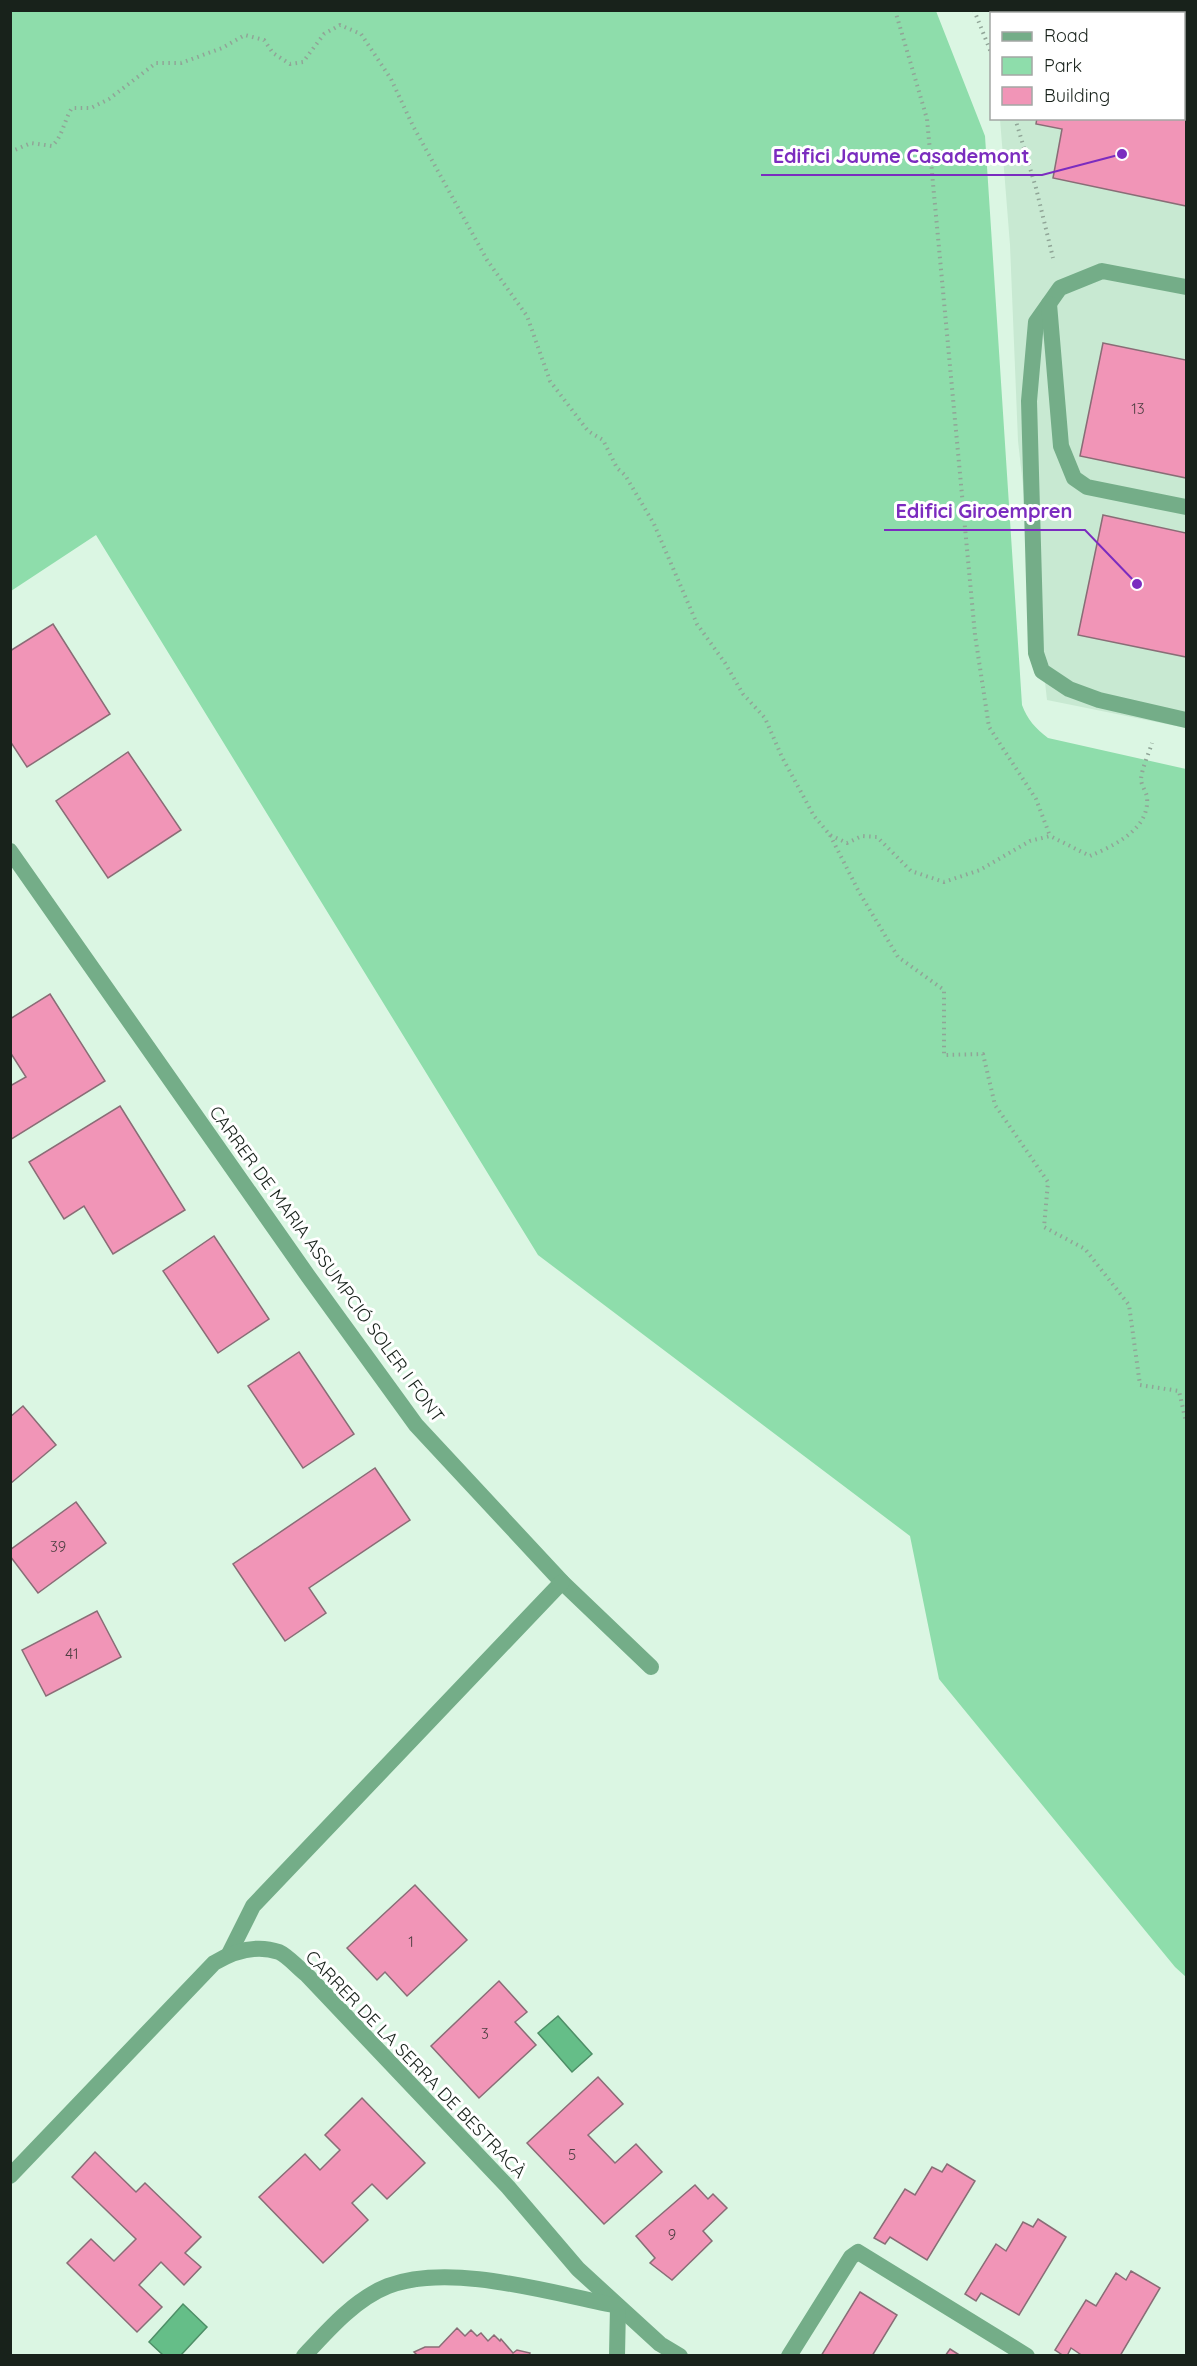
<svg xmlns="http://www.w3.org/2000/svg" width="1197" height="2366" font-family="Quicksand,sans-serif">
<rect width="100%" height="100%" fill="#dbf6e3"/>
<g fill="#c8e9d2">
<path d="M991 11H1162V14H992L991 18Z"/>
<path d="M1184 40H1186V728L1047 700 1018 441 1010 245 1000 119 1184 118Z"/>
</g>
<g fill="#8eddab">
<path d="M11 10 936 11 985 136 1022 705C1027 719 1036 729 1048 738L1186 769V1977L1175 1967 939 1679 910 1536 538 1255 96 535 11 591Z"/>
<path d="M1162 11H1186V40L1184 39V14L1162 13Z"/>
</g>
<g fill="#65be88" stroke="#4e8f67" stroke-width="1.5">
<path d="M558 2016 592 2054 572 2072 538 2033Z"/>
<path d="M183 2304 207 2327 181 2355H163L149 2342Z"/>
</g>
<g fill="#f195b7" stroke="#896d76" stroke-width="1.5">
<path d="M1184 64H1186V206L1053 178 1062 129 1036 124 1037 118H1184Z"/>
<path d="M1103 343 1186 360V478L1080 456Z"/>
<path d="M1103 515 1186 533V657L1078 635Z"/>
<path d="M53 624 110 714 27 767 10 741V651Z"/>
<path d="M128 752 181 830 108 878 56 801Z"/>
<path d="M50 994 105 1081 10 1140V1086L26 1077 10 1052V1019Z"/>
<path d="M120 1106 185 1210 113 1254 84 1206 64 1219 29 1162Z"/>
<path d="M214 1236 269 1319 218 1353 163 1271Z"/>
<path d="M299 1352 354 1434 303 1468 248 1386Z"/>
<path d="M23 1406 56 1445 10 1484V1417Z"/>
<path d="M375 1468 410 1520 309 1588 326 1613 285 1641 233 1564Z"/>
<path d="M76 1502 106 1543 38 1593 10 1556V1550Z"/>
<path d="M97 1611 121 1657 46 1696 22 1650Z"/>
<path d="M415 1885 467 1940 407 1996 385 1972 377 1980 347 1948Z"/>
<path d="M499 1981 527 2012 515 2022 536 2045 479 2098 431 2046Z"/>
<path d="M598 2077 623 2104 588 2135 615 2163 636 2144 662 2172 604 2224 527 2143Z"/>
<path d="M362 2098 425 2163 387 2199 372 2184 352 2203 368 2220 323 2263 259 2197 305 2154 320 2170 340 2150 325 2135Z"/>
<path d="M95 2152 136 2192 145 2183 201 2237 185 2253 201 2267 184 2285 161 2262 139 2285 162 2307 137 2332 67 2263 91 2239 114 2261 136 2239 72 2177Z"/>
<path d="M947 2164 975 2181 927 2260 890 2237 885 2244 874 2238 905 2189 915 2195 932 2167 942 2172Z"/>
<path d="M695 2185 708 2199 713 2194 727 2208 703 2231 712 2241 672 2280 650 2263 655 2258 636 2236Z"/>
<path d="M1038 2219 1066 2237 1019 2315 981 2293 976 2301 965 2294 996 2244 1006 2251 1023 2222 1033 2227Z"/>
<path d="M1131 2271 1160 2288 1120 2356H1083L1071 2348 1067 2356H1064L1055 2350 1086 2300 1096 2306 1116 2273 1126 2280Z"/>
<path d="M860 2292 897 2315 872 2356H821Z"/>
<path d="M457 2328 465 2336 471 2330 477 2336 481 2333 488 2341 494 2335 500 2341 501 2339 513 2353 517 2350 530 2353 529 2356H418L414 2352 425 2347H439Z"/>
<path d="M950 2349 961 2356H945Z"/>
</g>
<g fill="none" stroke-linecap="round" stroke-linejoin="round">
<g stroke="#90a597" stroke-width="4" stroke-dasharray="1.5 4.5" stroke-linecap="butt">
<path d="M895 10 927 119 975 635 989 727 1036 799 1050 836"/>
<path d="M974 10 992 55"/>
<path d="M1184 45 1186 46"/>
<path d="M1015 118 1036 188 1053 258"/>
<path d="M10 152 31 143 52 146C63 136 64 120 72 108H91L109 99 156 63H181L222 48 245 35 264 40 273 53 290 64 303 62 324 34 340 25 361 34 391 79 413 126 487 260 527 316 550 381 588 431 603 440 617 468 625 475 654 524 697 624 725 663 743 694 765 718 782 757 814 816 830 835 847 843 862 836 877 837 911 871 944 882 980 870 1030 841 1050 836 1090 856C1115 845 1150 829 1147 797 1146 791 1141 785 1141 779 1142 768 1149 753 1152 743"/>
<path d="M830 835 859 892 898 957 944 990V1055L983 1054 995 1105 1048 1182 1044 1227 1085 1249 1129 1305 1140 1385 1179 1391 1186 1422"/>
</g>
<g stroke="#74ad88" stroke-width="16">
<path d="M1186 287 1102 271 1060 288 1036 322 1029 401 1036 653 1042 671 1069 689 1099 700 1186 720"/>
<path d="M1049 304 1061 446 1074 478 1087 487 1186 507"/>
<path d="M789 2356 851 2257 858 2252 1027 2356"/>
</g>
<g stroke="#74ad88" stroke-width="16">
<path d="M10 851 308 1276 416 1425 562 1582 651 1667"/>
<path d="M229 1954 253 1906 562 1582"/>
<path d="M10 2176 214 1963C234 1951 256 1944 279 1952 288 1956 298 1968 306 1974L508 2187 578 2269 660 2344 680 2356"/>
<path d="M304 2356C328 2330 355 2299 388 2286 452 2262 554 2294 618 2306L617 2356"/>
</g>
</g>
<g text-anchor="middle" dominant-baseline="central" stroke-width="6" stroke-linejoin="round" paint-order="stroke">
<g font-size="15" fill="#4e3f42">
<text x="1138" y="408">13</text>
<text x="58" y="1546">39</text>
<text x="72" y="1653">41</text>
<text x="411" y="1941">1</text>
<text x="485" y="2033">3</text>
<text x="572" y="2154">5</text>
<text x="672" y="2234">9</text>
</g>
<g font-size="18" fill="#18221b" stroke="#fff">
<text transform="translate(327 1264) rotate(54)">CARRER DE MARIA ASSUMPCIÓ SOLER I FONT</text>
<text transform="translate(416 2064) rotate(46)">CARRER DE LA SERRA DE BESTRACÀ</text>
</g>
</g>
<path fill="none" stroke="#7b2cbf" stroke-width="2" d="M1122 154L1042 175H761M1137 584L1085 530H884"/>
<g fill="#7b2cbf" stroke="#fff" stroke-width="2">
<circle cx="1122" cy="154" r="6"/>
<circle cx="1137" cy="584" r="6"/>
</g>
<g font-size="20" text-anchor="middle" font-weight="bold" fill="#7b2cbf" stroke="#fff" stroke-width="6" stroke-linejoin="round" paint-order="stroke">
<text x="901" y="163">Edifici Jaume Casademont</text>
<text x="984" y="518">Edifici Giroempren</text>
</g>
<rect width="1197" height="2366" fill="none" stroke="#18221b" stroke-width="24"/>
<rect x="990" y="12" width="195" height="108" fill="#ffffff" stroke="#a3a7a4" stroke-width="1.5"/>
<rect x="1002" y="32" width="30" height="9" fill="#74ad88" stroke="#a3a7a4" stroke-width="1.5"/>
<text x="1044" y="42" font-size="18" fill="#18221b">Road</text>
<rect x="1002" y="57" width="30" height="18" fill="#8eddab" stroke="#a3a7a4" stroke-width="1.5"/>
<text x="1044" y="72" font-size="18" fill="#18221b">Park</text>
<rect x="1002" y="87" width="30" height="18" fill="#f195b7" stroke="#a3a7a4" stroke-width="1.5"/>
<text x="1044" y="102" font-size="18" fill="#18221b">Building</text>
</svg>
